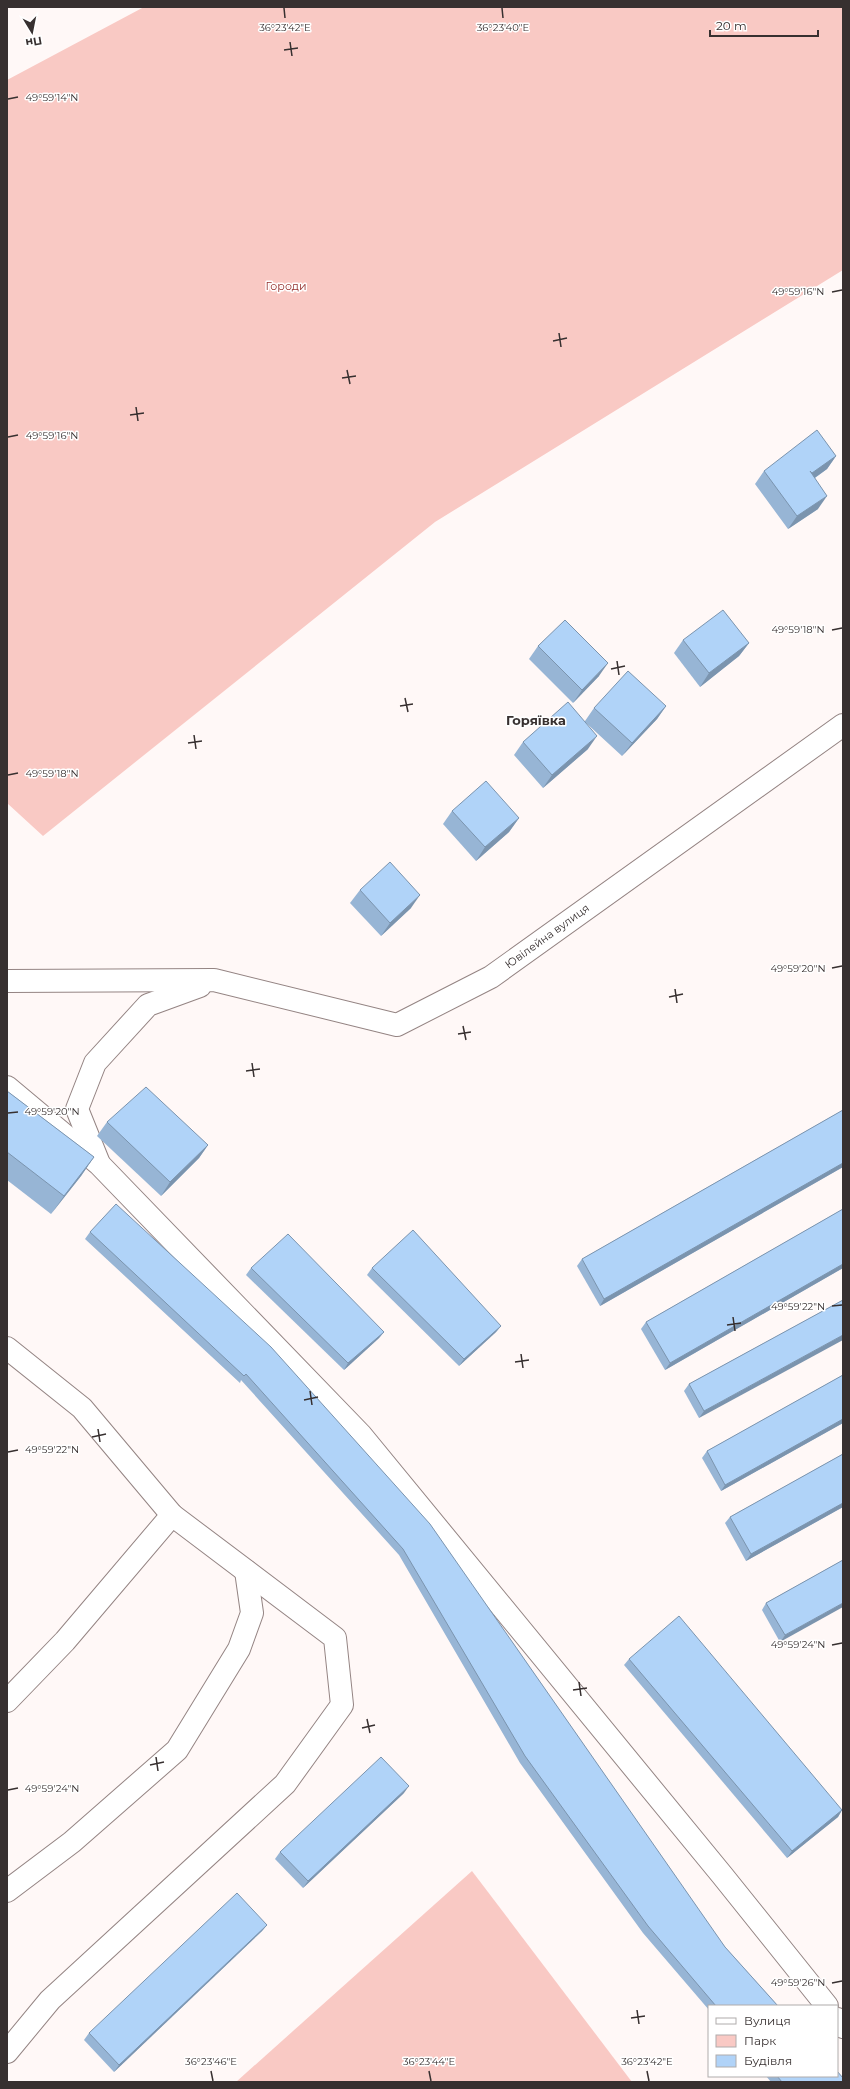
<svg xmlns="http://www.w3.org/2000/svg" width="850" height="2089" font-family="Montserrat,sans-serif">
<rect width="100%" height="100%" fill="#fff8f7"/>
<g fill="#f9c9c4">
<path d="M144 7H843V270L435 522 43 836 7 803V80Z"/>
<path d="M472 1871 632 2082H236Z"/>
</g>
<g fill="none" stroke-linecap="round" stroke-linejoin="round">
<defs>
<g id="minor">
<path d="M7 981 214 980 397 1025 491 977 843 725"/>
<path d="M7 1087 99 1164 361 1435 722 1875 827 2006"/>
<path d="M98 1161 77 1109 95 1063 148 1005 200 986"/>
<path d="M7 1348 82 1408 172 1515 335 1638 342 1705 285 1784 50 2000 7 2052"/>
<path d="M7 1701 65 1641 172 1515"/>
<path d="M7 1891 72 1842 177 1750 239 1649 252 1613 246 1571"/>
<path d="M837 2019 843 2027"/>
</g>
</defs>
<use href="#minor" stroke="#948483" stroke-width="24"/>
<use href="#minor" stroke="#fff" stroke-width="22"/>
</g>
<g fill="#97b5d5">
<path d="M836 456 827 469 815 478 818 509 788 529 755 484 764 471Z"/>
<path d="M683 640 749 643 739 656 700 687 674 653Z"/>
<path d="M538 646 599 676 573 703 529 659Z"/>
<path d="M666 706 657 719 622 756 585 722 588 749 543 788 514 755 523 742 585 721 594 708Z"/>
<path d="M452 811 519 818 509 832 476 861 443 824Z"/>
<path d="M360 890 411 908 381 936 350 903Z"/>
<path d="M7 1091 94 1157 81 1176 51 1214 7 1180Z"/>
<path d="M843 1110V1167L600 1306 577 1266 582 1259Z"/>
<path d="M107 1122 208 1145 199 1158 161 1196 97 1136Z"/>
<path d="M843 1209V1268L665 1370 641 1329 646 1322Z"/>
<path d="M90 1232 271 1347 725 1947 778 2006H709V2010L643 1933 520 1763 399 1555 241 1380 240 1383 85 1239Z"/>
<path d="M251 1268 384 1332 379 1338 344 1370 246 1275Z"/>
<path d="M372 1268 501 1326 496 1332 459 1366 367 1275Z"/>
<path d="M843 1300 699 1418 684 1391 689 1384Z"/>
<path d="M843 1375V1423L721 1491 702 1458 707 1451Z"/>
<path d="M843 1454V1507L746 1561 725 1523 730 1517Z"/>
<path d="M843 1560 780 1642 762 1610 766 1603Z"/>
<path d="M629 1659 842 1810 838 1817 787 1858 624 1665Z"/>
<path d="M404 1793 303 1888 275 1859 280 1852Z"/>
<path d="M267 1925 262 1931 114 2072 84 2040 89 2033Z"/>
<path d="M766 2076H837L843 2082H771Z"/>
</g>
<g fill="#7b94ae">
<path d="M836 456 827 469 803 486 812 473Z"/>
<path d="M827 496 818 509 788 529 797 516Z"/>
<path d="M749 643 739 656 700 687 709 673Z"/>
<path d="M608 663 599 676 573 703 582 690Z"/>
<path d="M666 706 657 719 622 756 632 743Z"/>
<path d="M597 736 588 749 543 788 552 775Z"/>
<path d="M519 818 509 832 476 861 485 847Z"/>
<path d="M420 895 411 908 381 936 390 923Z"/>
<path d="M208 1145 199 1158 161 1196 170 1182Z"/>
<path d="M94 1157 81 1176 51 1214 64 1196Z"/>
<path d="M843 1163V1167L600 1306 604 1299Z"/>
<path d="M843 1264V1268L665 1370 670 1363Z"/>
<path d="M501 1326 496 1332 459 1366 464 1359Z"/>
<path d="M384 1332 379 1338 344 1370 348 1363Z"/>
<path d="M843 1335V1340L699 1418 704 1411Z"/>
<path d="M843 1419V1423L721 1491 725 1485Z"/>
<path d="M843 1503V1507L746 1561 751 1554Z"/>
<path d="M843 1603V1607L780 1642 785 1635Z"/>
<path d="M409 1786 404 1793 303 1888 308 1881Z"/>
<path d="M842 1810 838 1817 787 1858 792 1851Z"/>
<path d="M267 1925 262 1931 114 2072 119 2065Z"/>
</g>
<g fill="#b0d3f8" stroke="#7b94ae">
<path d="M817 430 836 456 812 473 810 471 827 496 797 516 764 471Z"/>
<path d="M723 610 749 643 709 673 683 640Z"/>
<path d="M565 620 608 663 582 690 538 646Z"/>
<path d="M628 671 666 706 632 743 594 708Z"/>
<path d="M568 702 597 736 552 775 523 742Z"/>
<path d="M486 781 519 818 485 847 452 811Z"/>
<path d="M390 862 420 895 390 923 360 890Z"/>
<path d="M146 1087 208 1145 170 1182 107 1122Z"/>
<path d="M7 1091 94 1157 64 1196 7 1152Z"/>
<path d="M843 1110V1163L604 1299 582 1259Z"/>
<path d="M116 1204 271 1347 430 1524 725 1947 778 2006H716L648 1926 525 1756 403 1549 246 1374 244 1376 90 1232Z"/>
<path d="M843 1209V1264L670 1363 646 1322Z"/>
<path d="M413 1230 501 1326 464 1359 372 1268Z"/>
<path d="M288 1234 384 1332 348 1363 251 1268Z"/>
<path d="M843 1300V1335L704 1411 689 1384Z"/>
<path d="M843 1375V1419L725 1485 707 1451Z"/>
<path d="M843 1454V1503L751 1554 730 1517Z"/>
<path d="M843 1560V1603L785 1635 766 1603Z"/>
<path d="M679 1616 842 1810 792 1851 629 1659Z"/>
<path d="M381 1757 409 1786 308 1881 280 1852Z"/>
<path d="M237 1893 267 1925 119 2065 89 2033Z"/>
<path d="M837 2071 843 2078V2082H782L777 2076H837Z"/>
</g>
<path fill="none" stroke="#373030" stroke-width="1.5" d="M284 8 285 18M502 8 503 18M290 42 292 56M284 50 298 48M8 99 18 97M832 292 842 290M559 333 561 347M553 341 567 338M347 370 350 384M342 378 356 376M136 407 138 421M130 415 144 413M8 437 18 435M832 630 842 628M617 661 619 675M611 669 625 666M405 698 408 712M400 706 413 704M194 735 196 749M188 743 202 741M8 775 18 773M832 968 842 966M675 989 677 1003M669 997 683 994M463 1026 466 1040M458 1034 471 1032M252 1063 254 1077M246 1071 260 1069M8 1113 18 1112M832 1306 842 1305M733 1317 735 1331M727 1325 741 1323M521 1354 523 1368M515 1362 529 1360M310 1391 312 1405M304 1400 318 1397M98 1429 100 1442M92 1437 106 1434M8 1452 18 1450M832 1645 842 1643M579 1682 581 1696M573 1690 587 1688M367 1719 370 1733M362 1728 375 1725M156 1757 158 1771M150 1765 164 1762M8 1790 18 1788M832 1983 842 1981M637 2010 639 2024M631 2018 645 2016M211 2071 213 2081M429 2071 431 2081M647 2071 649 2081"/>
<g text-anchor="middle" dominant-baseline="central" stroke-width="3" stroke-linejoin="round" paint-order="stroke">
<g font-size="11" fill="#942f2c" stroke="#fff">
<text x="286" y="286">Городи</text>
</g>
<g font-size="11" fill="#373030" stroke="#fff">
<text transform="translate(547 936) rotate(-36)">Ювілейна вулиця</text>
</g>
<g font-size="13" font-weight="bold" fill="#373030" stroke="#fff">
<text x="536" y="720">Горяївка</text>
</g>
</g>
<g font-size="10" text-anchor="middle" fill="#373030" stroke="#fff" stroke-width="3" stroke-linejoin="round" paint-order="stroke">
<text x="285" y="31">36°23'42"E</text>
<text x="503" y="31">36°23'40"E</text>
<text x="52" y="101">49°59'14"N</text>
<text x="798" y="295">49°59'16"N</text>
<text x="52" y="439">49°59'16"N</text>
<text x="798" y="633">49°59'18"N</text>
<text x="52" y="777">49°59'18"N</text>
<text x="798" y="972">49°59'20"N</text>
<text x="52" y="1115">49°59'20"N</text>
<text x="798" y="1310">49°59'22"N</text>
<text x="52" y="1453">49°59'22"N</text>
<text x="798" y="1648">49°59'24"N</text>
<text x="52" y="1792">49°59'24"N</text>
<text x="798" y="1986">49°59'26"N</text>
<text x="211" y="2065">36°23'46"E</text>
<text x="429" y="2065">36°23'44"E</text>
<text x="647" y="2065">36°23'42"E</text>
</g>
<rect width="850" height="2089" fill="none" stroke="#373030" stroke-width="16"/>
<rect x="708" y="2005" width="130" height="72" fill="#ffffff" stroke="#afacac"/>
<rect x="716" y="2018" width="20" height="6" fill="#ffffff" stroke="#afacac"/>
<text x="744" y="2025" font-size="12" fill="#373030">Вулиця</text>
<rect x="716" y="2035" width="20" height="12" fill="#f9c9c4" stroke="#afacac"/>
<text x="744" y="2045" font-size="12" fill="#373030">Парк</text>
<rect x="716" y="2055" width="20" height="12" fill="#b0d3f8" stroke="#afacac"/>
<text x="744" y="2065" font-size="12" fill="#373030">Будівля</text>
<g transform="translate(32 32) rotate(170)" stroke="#ffffff" stroke-width="3" paint-order="stroke">
<path d="M0-3L7 15L0 10L-7 15Z" fill="#373030"/>
<text y="-6" font-size="11" font-weight="bold" text-anchor="middle" fill="#373030">Пн</text>
</g>
<path d="M710 30v6h108v-6" fill="none" stroke="#373030" stroke-width="2"/>
<text x="716" y="30" font-size="12" fill="#373030" stroke="#ffffff" stroke-width="3" paint-order="stroke">20 m</text>
</svg>
